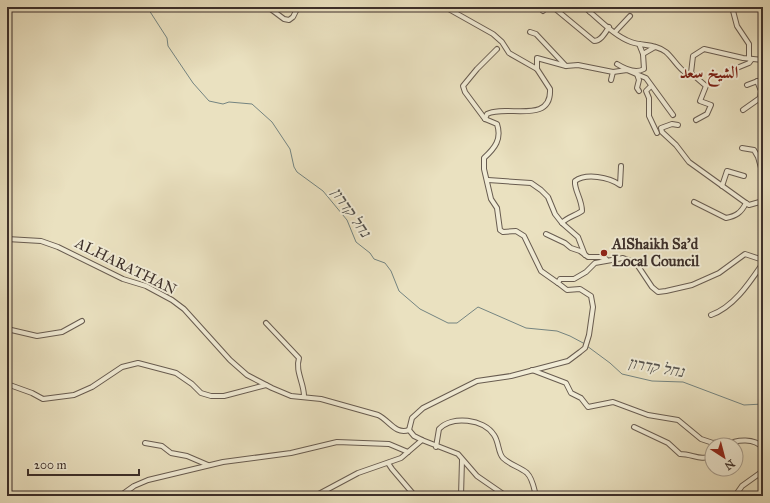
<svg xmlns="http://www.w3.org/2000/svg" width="770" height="503" font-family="'IM FELL Great Primer',Amiri,'Frank Ruhl Libre',serif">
<rect width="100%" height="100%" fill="#eae1c0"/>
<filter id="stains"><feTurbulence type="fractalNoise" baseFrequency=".005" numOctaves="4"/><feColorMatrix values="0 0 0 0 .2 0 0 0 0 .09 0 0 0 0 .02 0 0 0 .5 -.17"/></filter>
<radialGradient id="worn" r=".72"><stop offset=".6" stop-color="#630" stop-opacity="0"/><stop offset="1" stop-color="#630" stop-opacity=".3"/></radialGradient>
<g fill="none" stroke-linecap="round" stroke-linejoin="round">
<g stroke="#748481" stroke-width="1">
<path d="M147 7 167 38 168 46 193 83 209 101 223 104 229 102 252 104 272 122 290 149 294 167 297 172 323 191 347 220 356 242 370 253 374 259 385 263 391 271 399 291 420 309 448 323H457L478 307 526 328 557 331 570 336 585 344"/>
<path d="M587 346 610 363 622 374 652 381 683 382 744 405 763 404"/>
</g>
<defs>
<g id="minor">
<path d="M268 7 284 19 289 20 293 17 298 7"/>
<path d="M445 7 493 34 502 42 509 53 537 69"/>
<path d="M539 7 543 11"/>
<path d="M553 7 594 41C601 41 605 33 609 27"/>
<path d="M584 7C598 18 614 36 631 42 642 46 656 44 666 52 674 59 677 67 687 74L691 73 693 56 704 49 743 58 763 60"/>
<path d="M732 7 737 26 749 44V58"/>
<path d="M590 12 595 7"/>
<path d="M530 32 536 34 566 66"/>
<path d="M615 32 630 16"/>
<path d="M643 54 655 47"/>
<path d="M617 64C625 69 635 74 644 69L643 54 639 44"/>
<path d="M727 72 749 63 752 59"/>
<path d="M691 73 706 86 700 101 711 105 707 114 696 120"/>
<path d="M637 74 639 80 637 88 639 91"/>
<path d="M611 80 613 72"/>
<path d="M747 85 763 79"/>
<path d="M651 86 646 91 649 98V116L657 133"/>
<path d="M743 110 760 98 761 91 757 81"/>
<path d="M485 119 465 92 463 86 477 69 497 49"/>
<path d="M678 125 672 124 661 128 662 132 676 145 689 162 746 203 749 205 763 201"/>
<path d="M742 148 754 150 758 157 763 175"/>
<path d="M488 180 531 183 541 190 548 197 555 214 562 223 578 237 585 255"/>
<path d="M722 186 727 171 744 176"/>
<path d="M694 202 726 218C736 216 741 213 746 203"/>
<path d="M562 223C567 217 575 216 582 211 582 199 574 190 575 181 586 173 609 177 620 185L621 166"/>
<path d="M546 234 565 243 571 248 580 251 588 257H600L606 259"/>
<path d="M7 239 41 241 58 247 123 279 146 286 172 300 184 309 230 360 247 375 272 388 291 396 321 399 378 415C389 420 395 435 409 430"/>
<path d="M558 283 541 271 524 236 516 231 503 232 500 230 497 208 491 199 484 169V158C495 148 502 139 497 124L485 119 487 114C506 104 552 125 550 89L537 69V58L566 66 578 65 613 72 627 70 634 73 646 78 673 115"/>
<path d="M711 315C734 307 750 282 763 263"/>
<path d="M266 323 299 358C295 371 304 383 304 396"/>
<path d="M7 329 37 336 62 332 82 321"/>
<path d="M532 370 566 383 571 393 581 398 588 407 613 402 648 415 678 420 701 439 713 443 728 441 730 443"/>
<path d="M7 384 32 393 43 399 74 395 92 387 122 367 138 363 176 373 192 384 201 393 211 396H224L266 385"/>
<path d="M634 427 668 443 680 454C693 454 700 461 712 456"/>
<path d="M409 430 412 418 423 408 477 381 511 376 568 361 580 352 585 348 589 335 593 307 591 296 580 289 567 290 558 283 560 279H574L586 272 595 263 623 258 636 263 652 287 658 292 666 291 692 285 719 273 745 254 763 260"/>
<path d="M409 430 414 436 422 440 458 454 477 476 506 496"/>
<path d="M145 443 162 446 171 453 187 456 208 465"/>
<path d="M726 445C737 439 755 438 763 448"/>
<path d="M436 447 439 429C452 415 484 419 494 435 499 442 498 453 503 458 510 465 520 467 527 473 533 479 534 489 536 496"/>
<path d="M388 463 392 469 415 496"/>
<path d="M120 496 134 486 148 480 223 462 291 453 337 442 389 444 408 452"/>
<path d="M315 496 358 473 401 458 422 440"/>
<path d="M461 496 462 460"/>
<path d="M735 496 742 486 763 471"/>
</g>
</defs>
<use href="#minor" stroke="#685c50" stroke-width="6"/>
<use href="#minor" stroke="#f1ecd6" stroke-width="4"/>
</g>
<circle fill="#8f2418" stroke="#f1ecd6" stroke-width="1.5" cx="604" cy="253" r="4"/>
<g text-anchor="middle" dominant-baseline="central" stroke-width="4" stroke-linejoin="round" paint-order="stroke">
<g font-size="15" font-weight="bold" fill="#3c2f2a" stroke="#f1ecd6" text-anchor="start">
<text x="612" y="244">AlShaikh Sa'd<tspan x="612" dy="17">Local Council</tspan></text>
</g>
<g font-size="15" fill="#3c2f2a" stroke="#f1ecd6">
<text transform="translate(126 266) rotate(26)">ALHARATHAN</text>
</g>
<g font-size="16" font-style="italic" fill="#54524e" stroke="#f1ecd6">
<text transform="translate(351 212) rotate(55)">נחל קדרון</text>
<text transform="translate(656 367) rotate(10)">נחל קדרון</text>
</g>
<g font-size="17" font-weight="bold" fill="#7a1f14" stroke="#f1ecd6">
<text x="709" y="72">الشيخ سعد</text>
</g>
</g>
<rect width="770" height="503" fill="none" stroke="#eae1c0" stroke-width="24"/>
<rect x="8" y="8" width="754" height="487" fill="none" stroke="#3c2f2a" stroke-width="2"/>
<rect x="12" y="12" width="746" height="479" fill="none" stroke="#3c2f2a"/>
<g transform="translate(724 457) rotate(144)"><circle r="19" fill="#f1ecd6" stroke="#a9a091"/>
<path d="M0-3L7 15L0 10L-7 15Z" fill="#8f2418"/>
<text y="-6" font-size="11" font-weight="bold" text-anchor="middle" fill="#3c2f2a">N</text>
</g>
<path d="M28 469v6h111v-6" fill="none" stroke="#3c2f2a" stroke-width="2"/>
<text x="34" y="469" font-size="12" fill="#3c2f2a" stroke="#f1ecd6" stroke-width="3" paint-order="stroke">200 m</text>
<rect width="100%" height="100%" filter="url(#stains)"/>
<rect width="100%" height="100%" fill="url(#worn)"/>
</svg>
